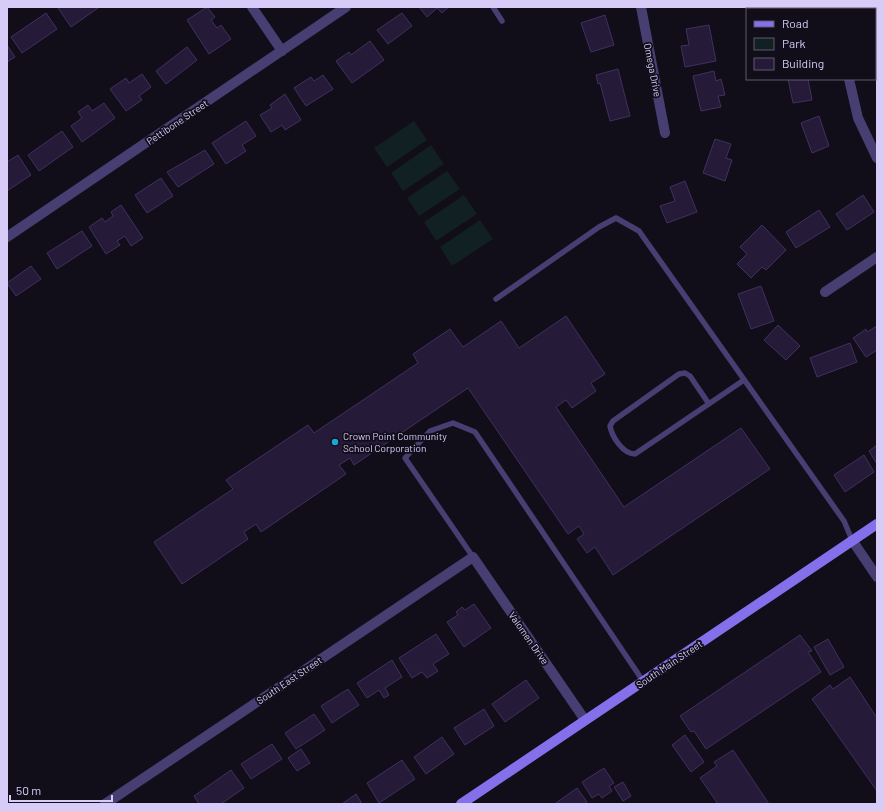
<svg xmlns="http://www.w3.org/2000/svg" width="884" height="811" font-family="Barlow,sans-serif">
<rect width="100%" height="100%" fill="#110d19"/>
<g fill="#112022">
<path d="M414 121 427 140 387 167 374 148Z"/>
<path d="M431 145 444 164 403 191 391 173Z"/>
<path d="M447 171 460 189 419 216 407 198Z"/>
<path d="M464 195 477 214 436 241 424 222Z"/>
<path d="M480 220 493 239 452 266 440 247Z"/>
</g>
<g fill="#251b38" stroke="#413060">
<path d="M60 7H97L98 8 71 27 58 8Z"/>
<path d="M207 7 215 17 211 20 217 28 221 25 231 39 209 54 187 20Z"/>
<path d="M419 7H449L442 13 437 8 427 17Z"/>
<path d="M46 13 57 29 22 53 11 37Z"/>
<path d="M402 13 412 26 388 44 377 30Z"/>
<path d="M605 15 614 45 591 52 581 23Z"/>
<path d="M709 25 716 61 685 67 681 46 689 45 686 29Z"/>
<path d="M370 41 384 60 352 83 336 61 349 52 351 55Z"/>
<path d="M7 45 15 57 7 62Z"/>
<path d="M187 47 197 60 166 84 156 71Z"/>
<path d="M618 69 630 116 610 121 600 83 598 84 596 75Z"/>
<path d="M714 71 716 81 721 79 725 95 718 96 721 107 701 111 693 76Z"/>
<path d="M142 74 151 87 139 96 142 100 126 111 110 89 126 78 129 83Z"/>
<path d="M323 75 333 89 306 106 294 88 311 77 314 81Z"/>
<path d="M788 79H808L812 100 793 103Z"/>
<path d="M285 94 301 120 285 130 282 125 271 132 260 115 272 108 270 105Z"/>
<path d="M104 103 115 118 82 142 71 126 82 118 78 112 88 105 92 111Z"/>
<path d="M819 116 829 146 812 153 801 123Z"/>
<path d="M246 121 256 136 242 145 246 151 226 164 212 143Z"/>
<path d="M62 131 73 147 39 171 28 155Z"/>
<path d="M715 139 731 144 726 158 732 160 725 181 703 173Z"/>
<path d="M205 150 214 164 178 187 167 172Z"/>
<path d="M18 155 31 175 7 191V162Z"/>
<path d="M161 178 173 196 147 213 135 195Z"/>
<path d="M685 181 697 212 667 223 660 206 675 201 670 187Z"/>
<path d="M863 195 874 212 847 230 836 214Z"/>
<path d="M121 205 143 238 131 246 125 236 117 241 120 245 106 254 89 227 102 218 105 222 113 216 111 212Z"/>
<path d="M819 210 830 227 796 248 786 232Z"/>
<path d="M762 225 786 250 766 270 762 267 751 278 737 264 747 254 740 247Z"/>
<path d="M82 231 92 246 57 269 47 253Z"/>
<path d="M31 266 41 279 16 296 7 283Z"/>
<path d="M761 286 774 321 751 329 738 294Z"/>
<path d="M566 316 605 374 591 383 596 391 572 408 566 400 556 407 624 507 741 428 770 469 613 575 595 547 587 553 577 539 584 534 579 526 568 534 468 388 354 465 350 458 339 465 346 474 261 532 256 524 244 532 248 539 182 584 154 542 233 489 226 480 308 425 314 433 418 363 413 354 450 329 463 347 501 321 519 348Z"/>
<path d="M778 325 800 346 786 360 764 340Z"/>
<path d="M877 326V350L866 357 853 338 866 329 867 332Z"/>
<path d="M850 343 857 362 817 377 810 358Z"/>
<path d="M877 445V464L869 451Z"/>
<path d="M864 455 874 472 845 492 834 475Z"/>
<path d="M474 604 491 628 464 647 447 622 458 615 456 612 462 607 465 610Z"/>
<path d="M436 634 449 654 433 664 438 671 427 678 422 672 412 678 399 658Z"/>
<path d="M800 635 812 651 808 652 821 672 706 749 694 731 691 732 680 716Z"/>
<path d="M828 639 844 667 830 675 814 647Z"/>
<path d="M392 660 402 677 385 688 389 695 384 698 379 690 367 698 357 683Z"/>
<path d="M850 677 877 718V791L812 699 830 685 833 689Z"/>
<path d="M526 680 539 698 505 722 492 704Z"/>
<path d="M348 689 359 705 332 723 321 706Z"/>
<path d="M484 709 494 726 465 745 454 728Z"/>
<path d="M314 714 325 730 296 749 285 733Z"/>
<path d="M685 735 704 762 691 772 672 745Z"/>
<path d="M442 737 454 754 426 774 414 757Z"/>
<path d="M272 744 282 759 251 779 241 764Z"/>
<path d="M301 749 310 763 297 771 288 758Z"/>
<path d="M733 750 769 804H718L700 778 717 766 714 762Z"/>
<path d="M402 760 415 779 379 803 367 783Z"/>
<path d="M604 768 614 783 609 786 612 791 602 798 599 794 592 798 582 782Z"/>
<path d="M231 770 244 788 221 804H199L194 796Z"/>
<path d="M623 782 631 796 623 801 614 787Z"/>
<path d="M577 788 587 802 584 804H557L556 803Z"/>
<path d="M356 794 362 804H342Z"/>
</g>
<g fill="none" stroke-linecap="round" stroke-linejoin="round">
<g stroke="#473e72" stroke-width="5.5">
<path d="M493 7 502 21"/>
<path d="M496 299 599 227 616 218 639 231 844 521 852 540"/>
<path d="M709 404 690 376 685 373 679 374 613 421 610 426C612 437 623 454 635 454L744 380"/>
<path d="M473 557 405 458 430 431 453 423 475 432 643 681"/>
</g>
<g stroke="#473e72" stroke-width="10">
<path d="M252 7 282 51"/>
<path d="M641 7 665 133"/>
<path d="M837 7V9"/>
<path d="M849 79 858 118 877 158"/>
<path d="M7 237 346 7"/>
<path d="M825 292 877 257"/>
<path d="M852 540 877 577"/>
<path d="M105 804 473 557 585 720"/>
</g>
<path stroke="#8570eb" stroke-width="10" d="M461 804 877 524"/>
</g>
<circle fill="#1da6d3" stroke="#110d19" stroke-width="1.5" cx="335" cy="442" r="4"/>
<g text-anchor="middle" dominant-baseline="central" stroke-width="3.5" stroke-linejoin="round" paint-order="stroke">
<g font-size="10" fill="#d7ccf8" stroke="#110d19">
<text transform="translate(653 70) rotate(79)">Omega Drive</text>
<text transform="translate(177 122) rotate(-34)">Pettibone Street</text>
<text transform="translate(529 638) rotate(55)">Valomen Drive</text>
<text transform="translate(669 664) rotate(-34)">South Main Street</text>
<text transform="translate(289 680) rotate(-34)">South East Street</text>
</g>
<g font-size="10" fill="#d7ccf8" stroke="#110d19" text-anchor="start">
<text x="343" y="436">Crown Point Community<tspan x="343" dy="12">School Corporation</tspan></text>
</g>
</g>
<rect width="884" height="811" fill="none" stroke="#d7ccf8" stroke-width="16"/>
<rect x="746" y="8" width="130" height="72" fill="#110d19" stroke="#605972"/>
<rect x="754" y="21" width="20" height="6" fill="#8570eb" stroke="#605972"/>
<text x="782" y="28" font-size="12" fill="#d7ccf8">Road</text>
<rect x="754" y="38" width="20" height="12" fill="#112022" stroke="#605972"/>
<text x="782" y="48" font-size="12" fill="#d7ccf8">Park</text>
<rect x="754" y="58" width="20" height="12" fill="#251b38" stroke="#605972"/>
<text x="782" y="68" font-size="12" fill="#d7ccf8">Building</text>
<path d="M10 795v6h102v-6" fill="none" stroke="#d7ccf8" stroke-width="2"/>
<text x="16" y="795" font-size="12" fill="#d7ccf8" stroke="#110d19" stroke-width="3" paint-order="stroke">50 m</text>
</svg>
